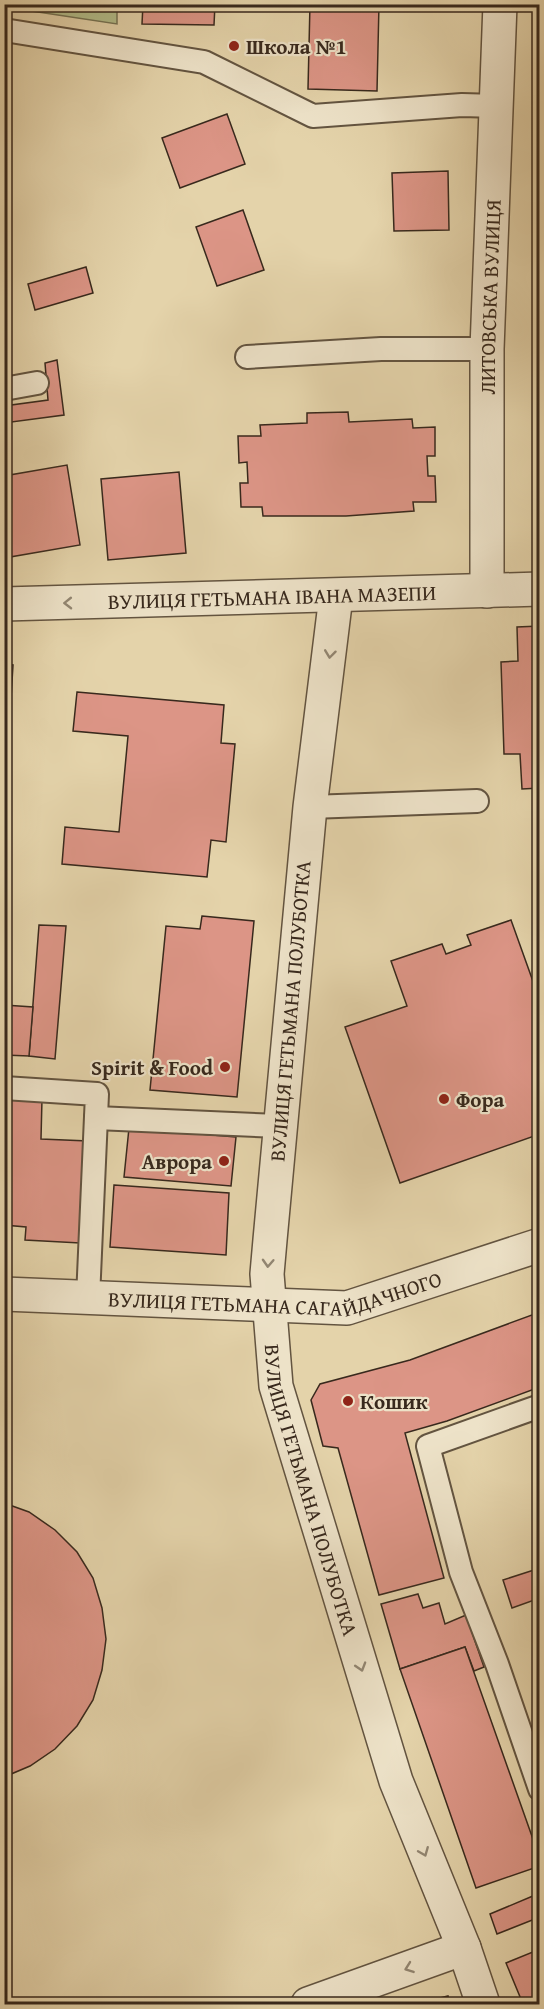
<svg xmlns="http://www.w3.org/2000/svg" width="544" height="2009" font-family="'Gentium Book Plus',serif">
<rect width="100%" height="100%" fill="#e4d3aa"/>
<filter id="stains"><feTurbulence type="fractalNoise" baseFrequency=".00333" numOctaves="4"/><feColorMatrix values="0 0 0 0 .2 0 0 0 0 .09 0 0 0 0 .02 0 0 0 .5 -.17"/></filter>
<radialGradient id="worn" r=".72"><stop offset=".6" stop-color="#630" stop-opacity="0"/><stop offset="1" stop-color="#630" stop-opacity=".3"/></radialGradient>
<path fill="#b2bd8a" stroke="#757354" stroke-width="1.5" d="M4 5H117V24L5 7Z"/>
<g fill="#dc9586" stroke="#38291d" stroke-width="1.5">
<path d="M143 4H215L214 25 142 24Z"/>
<path d="M310 4H379L377 91 308 89Z"/>
<path d="M227 114 245 164 180 188 162 138Z"/>
<path d="M448 171 449 230 394 231 392 173Z"/>
<path d="M243 210 264 270 217 286 196 227Z"/>
<path d="M86 267 93 293 35 310 28 284Z"/>
<path d="M57 360 64 415 4 423V406L48 400 45 363Z"/>
<path d="M348 412 349 422 412 419 413 428 435 427V456H427L428 476H435L436 502H413L414 511 346 516H263L262 507H241L240 483H248L247 462 239 463 238 436H261L260 425 307 423V413Z"/>
<path d="M67 465 80 545 4 558V476Z"/>
<path d="M179 472 186 553 108 560 101 479Z"/>
<path d="M540 626V788L522 789 520 754H504L501 662 518 661 517 627Z"/>
<path d="M4 664 13 665 9 731H4Z"/>
<path d="M77 692 224 705 221 743 235 744 226 842 211 840 207 877 62 864 65 827 119 832 128 736 73 731Z"/>
<path d="M202 916 254 921 237 1097 150 1090 166 926 200 929Z"/>
<path d="M511 920 540 1001V1134L400 1183 345 1027 407 1006 391 961 442 944 446 954 471 945 467 935Z"/>
<path d="M39 925 66 926 55 1059 29 1056Z"/>
<path d="M4 1005 33 1007 29 1056 4 1055Z"/>
<path d="M4 1096 42 1099 41 1139 88 1141 80 1243 25 1240 26 1227 4 1225Z"/>
<path d="M129 1128 236 1137 231 1186 124 1177Z"/>
<path d="M114 1185 229 1193 226 1255 110 1247Z"/>
<path d="M540 1312V1387L447 1421 405 1433 444 1578 379 1595 338 1448 323 1446 311 1400 320 1384 410 1360Z"/>
<path d="M4 1503 29 1512 55 1530 77 1552 93 1578 102 1608 106 1639 102 1670 93 1700 77 1726 55 1749 30 1766 4 1777Z"/>
<path d="M540 1568V1598L512 1608 503 1580Z"/>
<path d="M418 1594 423 1608 439 1603 445 1624 466 1615 484 1667 474 1671 465 1647 400 1669 381 1604Z"/>
<path d="M465 1647 540 1859V1866L476 1888 400 1669Z"/>
<path d="M540 1893V1917L497 1934 490 1914Z"/>
<path d="M540 1949V2004H523L506 1963Z"/>
<path d="M448 1996 450 2004H417Z"/>
</g>
<g fill="none" stroke-linecap="round" stroke-linejoin="round">
<defs>
<g id="service">
<path d="M4 30 204 62 313 116 462 105 497 106"/>
<path d="M247 357 381 349H487"/>
<path d="M4 389 37 383"/>
<path d="M310 807 477 801"/>
<path d="M4 1088 97 1094 88 1298"/>
<path d="M96 1118 279 1126"/>
<path d="M540 1406 428 1446 461 1572 497 1664 540 1789"/>
</g>
<g id="minor">
<path id="s1" d="M487 591V349L500 4"/>
<path id="s2" d="M336 596 310 807 270 1240 267 1274 276 1386 396 1781 464 1948 483 2004"/>
<path id="s3" d="M4 604 540 589"/>
<path d="M308 2004 464 1948"/>
</g>
<g id="tertiary">
<path id="s4" d="M4 1294 347 1308 540 1245"/>
</g>
</defs>
<use href="#service" stroke="#635440" stroke-width="26"/>
<use href="#minor" stroke="#635440" stroke-width="36"/>
<use href="#tertiary" stroke="#635440" stroke-width="36"/>
<use href="#service" stroke="#ede2c8" stroke-width="22"/>
<use href="#minor" stroke="#ede2c8" stroke-width="33"/>
<use href="#tertiary" stroke="#ede2c8" stroke-width="33"/>
</g>
<defs><path id="oneway-chevron" d="M-2-3.5L2.5 0L-2 3.5" fill="none" stroke-width="1.6" stroke-linecap="round" stroke-linejoin="round" transform="scale(1.5)"/></defs>
<g stroke="#928672">
<use href="#oneway-chevron" transform="translate(68 603) rotate(179)"/>
<use href="#oneway-chevron" transform="translate(330 654) rotate(97)"/>
<use href="#oneway-chevron" transform="translate(268 1263) rotate(93)"/>
<use href="#oneway-chevron" transform="translate(361 1667) rotate(73)"/>
<use href="#oneway-chevron" transform="translate(424 1852) rotate(68)"/>
<use href="#oneway-chevron" transform="translate(409 1968) rotate(160)"/>
</g>
<g fill="#8f2418" stroke="#ede2c8" stroke-width="2">
<circle cx="234" cy="46" r="6"/>
<circle cx="225" cy="1067" r="6"/>
<circle cx="444" cy="1099" r="6"/>
<circle cx="224" cy="1161" r="6"/>
<circle cx="348" cy="1401" r="6"/>
</g>
<g text-anchor="middle" dominant-baseline="central" stroke-width="4.5" stroke-linejoin="round" paint-order="stroke">
<g font-size="21" font-weight="bold" fill="#38291d" stroke="#ede2c8" text-anchor="start">
<text x="246" y="46">Школа №1</text>
<text x="213" y="1067" text-anchor="end">Spirit &amp; Food</text>
<text x="456" y="1099">Фора</text>
<text x="212" y="1161" text-anchor="end">Аврора</text>
<text x="360" y="1401">Кошик</text>
</g>
<g font-size="21" fill="#38291d" stroke="#ede2c8">
<text stroke="none"><textPath href="#s1" startOffset="294">ЛИТОВСЬКА ВУЛИЦЯ</textPath></text>
<text stroke="none"><textPath href="#s3" startOffset="268">ВУЛИЦЯ ГЕТЬМАНА ІВАНА МАЗЕПИ</textPath></text>
<text transform="translate(290 1011) rotate(-85)">ВУЛИЦЯ ГЕТЬМАНА ПОЛУБОТКА</text>
<text stroke="none"><textPath href="#s4" startOffset="273">ВУЛИЦЯ ГЕТЬМАНА САГАЙДАЧНОГО</textPath></text>
<text stroke="none"><textPath href="#s2" startOffset="903">ВУЛИЦЯ ГЕТЬМАНА ПОЛУБОТКА</textPath></text>
</g>
</g>
<rect width="544" height="2009" fill="none" stroke="#e4d3aa" stroke-width="24"/>
<rect x="6" y="6" width="532" height="1997" fill="none" stroke="#38291d" stroke-width="3"/>
<rect x="12" y="12" width="520" height="1985" fill="none" stroke="#38291d" stroke-width="1.5"/>
<rect width="100%" height="100%" filter="url(#stains)"/>
<rect width="100%" height="100%" fill="url(#worn)"/>
</svg>
